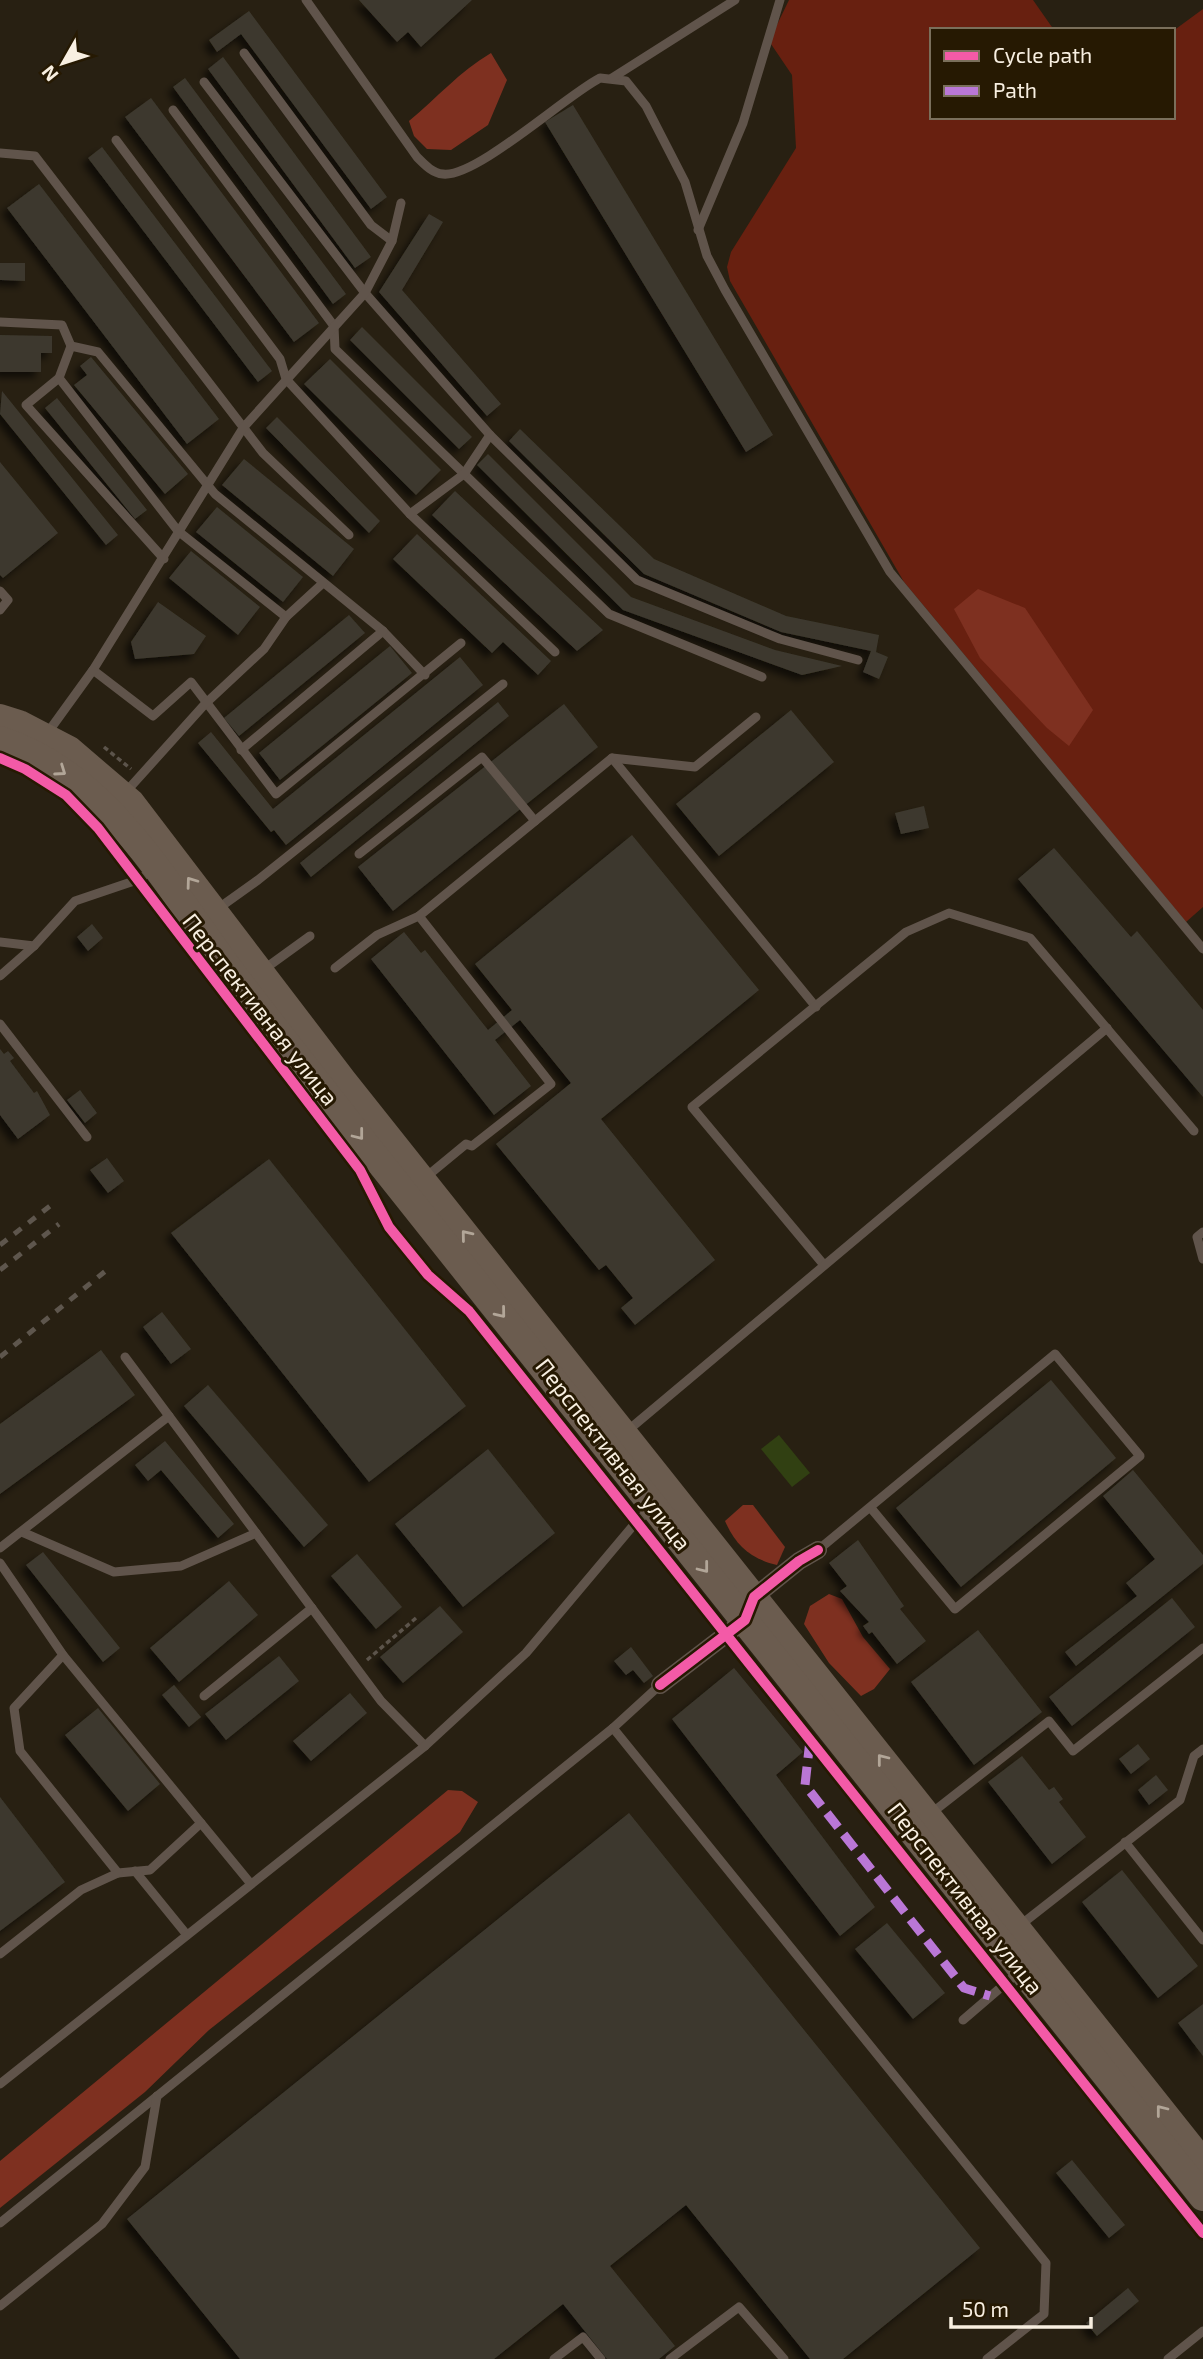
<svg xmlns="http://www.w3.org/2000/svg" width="1203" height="2359" font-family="'Exo 2',sans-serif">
<defs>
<filter id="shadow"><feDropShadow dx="-5.5" dy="5.5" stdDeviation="3.5" flood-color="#0009"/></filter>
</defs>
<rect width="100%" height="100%" fill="#282012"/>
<path fill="#682010" d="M789 0H1033L1054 30H932V117H1173V31L1203 9V907L1186 922 904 582 730 281 727 267 731 252 796 148 792 75 771 44 772 35Z"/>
<g fill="#7e3020">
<path d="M491 53 507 80 488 125 451 150 427 149 414 136 409 121C437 98 460 71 491 53Z"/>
<path d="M978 589 1025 608 1093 710 1069 746 1047 728 980 658 954 609Z"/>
<path d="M743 1505H753L785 1547 777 1565C751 1559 736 1546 725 1521Z"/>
<path d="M829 1594 842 1599 863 1637 890 1669 874 1689 861 1696 829 1663 804 1624 810 1606Z"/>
<path d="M448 1790 462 1791 478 1802 460 1832 209 2030 145 2092 0 2208V2161Z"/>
</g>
<path fill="#314012" d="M779 1435 810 1473 792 1487 761 1449Z"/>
<g fill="#3d392e" filter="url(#shadow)">
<path d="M359 0H472L421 47 408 32 397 42Z"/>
<path d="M249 11 387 197 371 209 241 34 217 52 209 40Z"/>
<path d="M223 57 371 257 355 268 208 69Z"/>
<path d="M185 78 346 294 333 304 173 87Z"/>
<path d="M151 98 319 323 294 342 125 117Z"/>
<path d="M573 105 773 435 746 452 545 122Z"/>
<path d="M102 147 272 371 258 382 88 158Z"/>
<path d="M39 184 219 419 187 444 7 208Z"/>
<path d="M429 214 443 222 402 290 501 404 487 416 379 292Z"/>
<path d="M0 263H25V281L0 280Z"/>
<path d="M362 327 472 437 459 449 350 340Z"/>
<path d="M0 335 52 336V353H41V372H0Z"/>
<path d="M91 357 188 474 165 494 74 385 87 375 80 366Z"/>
<path d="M330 359 441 470 416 495 304 384Z"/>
<path d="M2 391 118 535 106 545 0 414Z"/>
<path d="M57 398 147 510 135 519 45 408Z"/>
<path d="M277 417 380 521 369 533 266 428Z"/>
<path d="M520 429 654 559 786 616 879 635 876 652 888 657 879 679 863 672 871 651 781 632 644 574 509 441Z"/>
<path d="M488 454 631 597 775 650 842 666 802 675 623 610 477 465Z"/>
<path d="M244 459 354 549 333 576 222 485Z"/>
<path d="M0 462 58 533 3 578 0 575Z"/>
<path d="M455 491 603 630 577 651 432 515Z"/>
<path d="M217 507 303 577 283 602 196 532Z"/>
<path d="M417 534 551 661 538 675 503 642 492 653 393 559Z"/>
<path d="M191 551 260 607 238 635 169 578Z"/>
<path d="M158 602 206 636 194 654 135 659 131 642Z"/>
<path d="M349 615 365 633 239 736 224 718Z"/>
<path d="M390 646 412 673 280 780 259 753Z"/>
<path d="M460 657 483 685 286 845 274 830 271 832 198 743 211 732 273 809Z"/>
<path d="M498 702 509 716 311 877 300 863Z"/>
<path d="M564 704 598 747 393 911 358 867Z"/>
<path d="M791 710 834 762 719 856 676 804Z"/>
<path d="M924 806 929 828 901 834 895 813Z"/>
<path d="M632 835 759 990 601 1119 715 1260 635 1325 621 1308 633 1298 606 1265 599 1270 496 1144 571 1083 520 1020 495 1040 531 1086 494 1115 371 959 404 932 421 953 425 950 488 1030 512 1010 475 964Z"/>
<path d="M1054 848 1131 937 1137 931 1203 1010V1097L1018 879Z"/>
<path d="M92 924 103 938 88 951 77 937Z"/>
<path d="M0 1049 4 1054 8 1051 14 1058 10 1061 34 1093 37 1091 50 1115 18 1139 0 1115Z"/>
<path d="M80 1090 97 1113 85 1123 67 1100Z"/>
<path d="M107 1158 124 1181 108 1193 90 1170Z"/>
<path d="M269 1159 466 1406 369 1482 171 1233Z"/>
<path d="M162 1312 191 1349 171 1364 143 1327Z"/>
<path d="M101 1350 135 1395 0 1494V1424Z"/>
<path d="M1051 1380 1116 1458 961 1587 896 1508Z"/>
<path d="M208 1385 328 1525 304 1547 184 1406Z"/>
<path d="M165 1441 234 1524 218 1538 161 1470 148 1481 135 1465Z"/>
<path d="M488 1449 555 1533 463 1607 395 1524Z"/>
<path d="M1133 1470 1203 1555V1564L1076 1666 1065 1652 1137 1596 1126 1583 1155 1559 1103 1496Z"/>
<path d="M858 1540 904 1606 900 1609 926 1641 897 1664 872 1632 869 1634 863 1626 869 1622 840 1591 847 1586 829 1563Z"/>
<path d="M43 1552 120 1648 103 1662 26 1565Z"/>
<path d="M357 1554 402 1607 376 1629 331 1576Z"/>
<path d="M229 1581 258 1615 179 1682 150 1648Z"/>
<path d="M1172 1598 1195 1627 1072 1726 1049 1697Z"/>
<path d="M440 1606 463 1632 403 1683 380 1657Z"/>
<path d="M978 1630 1042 1712 974 1765 911 1682Z"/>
<path d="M631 1647 653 1676 644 1683 633 1670 626 1675 614 1661Z"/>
<path d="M279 1656 299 1681 226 1740 205 1714Z"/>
<path d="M734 1668 803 1752 776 1775 875 1907 840 1936 672 1719Z"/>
<path d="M174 1685 201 1717 189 1727 162 1695Z"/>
<path d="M350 1693 367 1713 311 1761 293 1741Z"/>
<path d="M98 1708 160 1784 128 1811 65 1735Z"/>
<path d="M1138 1744 1150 1759 1131 1774 1119 1759Z"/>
<path d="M1022 1756 1049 1790 1054 1787 1063 1799 1059 1802 1086 1837 1052 1864 988 1782Z"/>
<path d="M1156 1775 1168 1790 1149 1805 1138 1790Z"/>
<path d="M0 1797 65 1882 0 1931Z"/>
<path d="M629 1813 980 2248 843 2359H810L686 2205 610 2266 675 2346 659 2359H607L563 2304 494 2359H240L127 2219Z"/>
<path d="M1122 1870 1198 1966 1158 1998 1082 1902Z"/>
<path d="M887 1923 945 1993 913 2019 855 1949Z"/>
<path d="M1203 2004V2056L1178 2023Z"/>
<path d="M1072 2160 1125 2225 1109 2238 1056 2173Z"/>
<path d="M1128 2288 1139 2301 1097 2336 1086 2323Z"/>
</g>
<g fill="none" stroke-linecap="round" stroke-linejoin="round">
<g stroke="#5c544b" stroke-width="3.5" stroke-dasharray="5 3.5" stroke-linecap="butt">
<path d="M104 747 131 769"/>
<path d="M367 1660 416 1618"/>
</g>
<g stroke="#60544b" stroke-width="9">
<path d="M306 0 417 157C424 164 432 173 443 174 476 178 565 96 600 78L626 81 646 106 685 182 707 256 725 290 890 572 1203 949"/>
<path d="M244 53 371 225 392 241"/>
<path d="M612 78 735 0"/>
<path d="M204 82 365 293 490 435 637 580 780 639 858 660"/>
<path d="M173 110 334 326 335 349 609 614 762 677"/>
<path d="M116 140 280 359 286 379 410 514 555 652"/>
<path d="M0 153 35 156 263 453 349 535"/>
<path d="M698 230 743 123 780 0"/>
<path d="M0 322 62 325 71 346 59 378 26 405 164 559"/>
<path d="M71 346 98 352 215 494 383 631 425 675"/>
<path d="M59 378 178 531 286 617"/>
<path d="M410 514 464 474 490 435"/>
<path d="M0 591 8 600 0 610"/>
<path d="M93 670 153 716 191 682 276 794 461 643"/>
<path d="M46 735 93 670 243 428 365 293 392 241 401 203"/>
<path d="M241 750 383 631"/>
<path d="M612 758 816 1007"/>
<path d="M124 794 205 704 264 649 286 617 323 583"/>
<path d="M359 854 482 757 535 821"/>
<path d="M216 910 258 880 503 684"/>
<path d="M419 916 551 1084 472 1146 466 1144 426 1177"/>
<path d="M0 942 34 946"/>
<path d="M335 968 377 935 419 916 612 758 695 767 756 717"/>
<path d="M263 970 310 936"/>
<path d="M0 976 34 946 75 901 140 879 153 869"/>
<path d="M0 1024 87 1137"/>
<path d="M1203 1232 1197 1237 1203 1259"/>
<path d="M824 1265 692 1107 906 932 949 913 1030 938 1194 1131"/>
<path d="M125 1357 381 1701 425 1746"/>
<path d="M626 1432 1107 1028"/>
<path d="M22 1532 114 1572 181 1566 256 1533"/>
<path d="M0 1548 169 1416"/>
<path d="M818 1550 1055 1354 1140 1456 955 1609 870 1507"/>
<path d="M0 1563 63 1655 251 1884"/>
<path d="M63 1655 14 1708 20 1751 118 1873 150 1870 201 1823"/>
<path d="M204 1696 312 1608"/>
<path d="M613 1728 1046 2263 1044 2314 987 2359"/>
<path d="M929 1815 1049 1721 1073 1751 1203 1648"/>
<path d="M1125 1842 1203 1940"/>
<path d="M135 1871 187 1935"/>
<path d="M1018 1927 1180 1800 1194 1756 1203 1749"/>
<path d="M0 1954 81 1890 118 1873"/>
<path d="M963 2020 1020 1971"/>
<path d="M0 2084 425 1746 526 1653 637 1521 650 1510"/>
<path d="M0 2223 613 1728 660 1685"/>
<path d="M0 2306 102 2224 145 2167 157 2096"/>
<path d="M554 2359 583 2337 601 2359"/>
<path d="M670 2359 739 2307 784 2359"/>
<path d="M1168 2359 1203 2331"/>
</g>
<path stroke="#60544b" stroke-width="18" d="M660 1685 745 1620 754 1597 799 1561 818 1550"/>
<g stroke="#6b5c4f" stroke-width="28">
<path d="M0 718 19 724 69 750 131 803 343 1081 1203 2163"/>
<path d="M0 740C108 774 168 888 232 973 274 1029 319 1084 362 1140L1203 2197"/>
</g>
<g stroke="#5e564d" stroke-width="5" stroke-dasharray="9 9" stroke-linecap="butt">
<path d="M0 1245 50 1206"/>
<path d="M0 1270 59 1224"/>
<path d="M0 1357 108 1269"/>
</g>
<path stroke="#ba77d6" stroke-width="9" stroke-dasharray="18 9" stroke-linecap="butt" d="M810 1740 805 1785 964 1988 990 1996"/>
<defs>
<g id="cycleway">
<path d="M0 758 25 769 66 795 98 828 360 1170 389 1227 428 1275 469 1311C714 1618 957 1927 1203 2233"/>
<path d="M660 1685 745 1620 754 1597 799 1561 818 1550"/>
</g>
</defs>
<use href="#cycleway" stroke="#261902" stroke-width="15"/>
<use href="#cycleway" stroke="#f35aa7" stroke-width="10"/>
</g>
<defs><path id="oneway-chevron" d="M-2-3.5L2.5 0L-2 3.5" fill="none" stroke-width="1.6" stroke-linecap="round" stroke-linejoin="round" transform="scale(1.75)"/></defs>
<g stroke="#b2a698">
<use href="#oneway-chevron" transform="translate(61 771) rotate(35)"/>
<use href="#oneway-chevron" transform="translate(191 882) rotate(-126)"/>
<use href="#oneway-chevron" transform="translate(359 1135) rotate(52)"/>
<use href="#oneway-chevron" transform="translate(466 1235) rotate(-129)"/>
<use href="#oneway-chevron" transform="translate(501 1313) rotate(51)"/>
<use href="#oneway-chevron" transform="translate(704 1568) rotate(52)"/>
<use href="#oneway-chevron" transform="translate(882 1759) rotate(-128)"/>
<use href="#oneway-chevron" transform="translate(1161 2110) rotate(-128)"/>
</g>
<g text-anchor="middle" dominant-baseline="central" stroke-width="6" stroke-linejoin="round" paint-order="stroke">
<g font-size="23" fill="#f8efe1" stroke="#261902">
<text transform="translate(261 1009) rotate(52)">Перспективная улица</text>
<text transform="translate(614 1454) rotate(52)">Перспективная улица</text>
<text transform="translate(966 1898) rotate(52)">Перспективная улица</text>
</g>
</g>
<rect x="930" y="28" width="245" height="91" fill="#261902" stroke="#7a6f5b" stroke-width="2"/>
<rect x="944" y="51" width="35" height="10" fill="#f35aa7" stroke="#7a6f5b" stroke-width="2"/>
<text x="993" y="63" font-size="21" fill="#f8efe1">Cycle path</text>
<rect x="944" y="86" width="35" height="10" fill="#ba77d6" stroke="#7a6f5b" stroke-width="2"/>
<text x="993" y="98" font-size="21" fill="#f8efe1">Path</text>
<g transform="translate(63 63) rotate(231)" stroke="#261902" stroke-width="5" paint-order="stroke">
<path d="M0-5L12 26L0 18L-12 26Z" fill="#f8efe1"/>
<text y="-10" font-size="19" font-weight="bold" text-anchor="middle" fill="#f8efe1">N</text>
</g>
<path d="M951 2317v10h140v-10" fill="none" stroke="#f8efe1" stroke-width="3.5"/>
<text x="962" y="2317" font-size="21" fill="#f8efe1" stroke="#261902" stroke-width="5" paint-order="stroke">50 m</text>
</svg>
